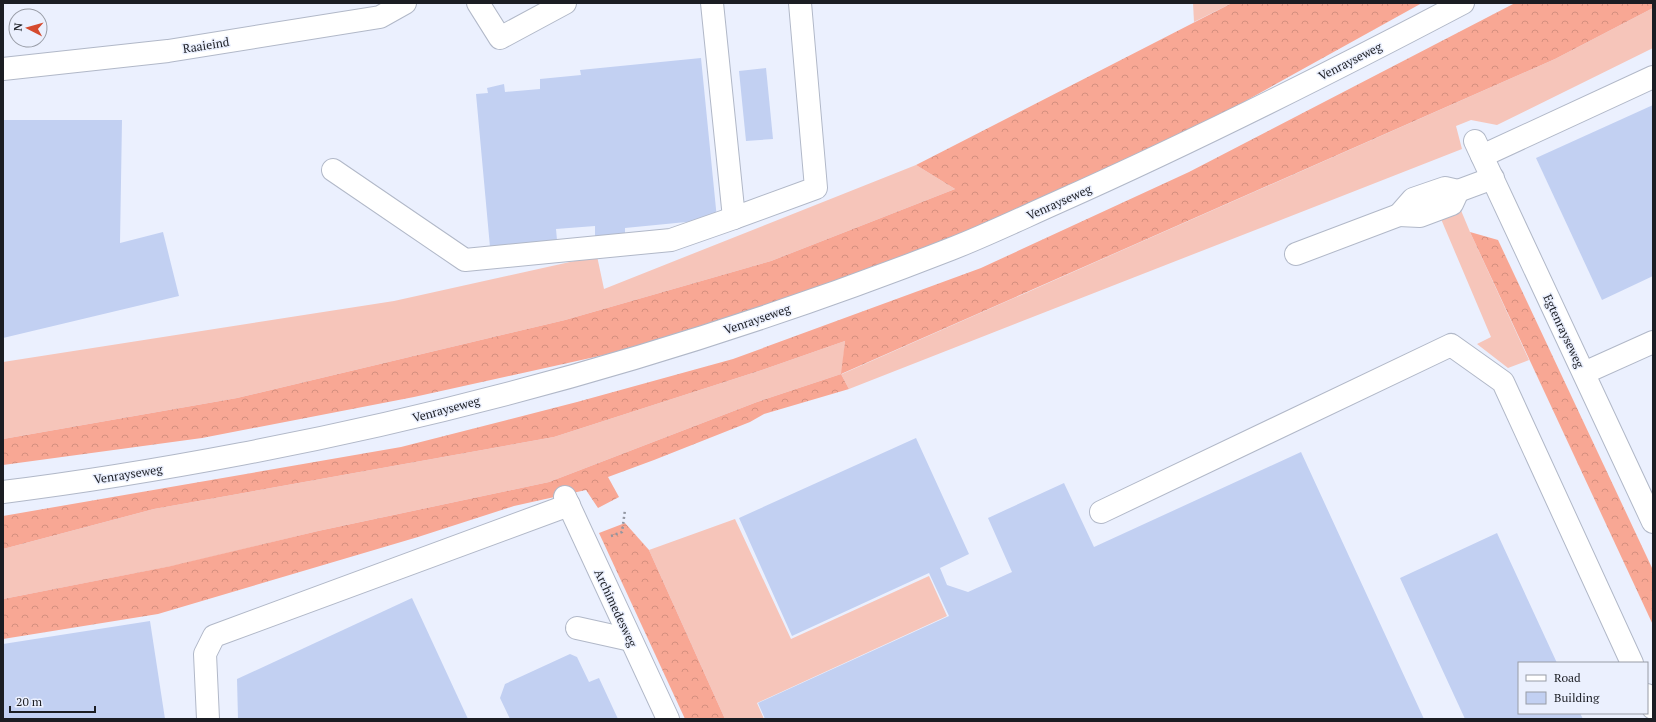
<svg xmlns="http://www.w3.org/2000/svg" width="1656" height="722" font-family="'PT Serif',serif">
<defs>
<pattern id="forest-crowns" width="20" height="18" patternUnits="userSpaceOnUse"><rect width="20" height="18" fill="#f8a794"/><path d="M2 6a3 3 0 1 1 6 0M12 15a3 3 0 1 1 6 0" fill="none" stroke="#d48f7f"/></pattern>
</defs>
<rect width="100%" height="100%" fill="#ebf0fe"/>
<g fill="#f6c5ba">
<path d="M1193 3H1232L1194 22Z"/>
<path d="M1653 8V48L1497 125 1471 120 1456 126 1462 149 849 389 841 374 757 402 549 482 318 531 177 565 3 599V549L154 509 554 437 762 370 845 341 842 374 1555 59Z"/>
<path d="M916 165 955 189 771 261 565 320 237 398 3 439V362L394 301 597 256 604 289Z"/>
<path d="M1460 208 1470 232 1529 360 1508 368 1477 344 1491 337 1441 219Z"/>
<path d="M735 519 791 639 929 576 947 616 757 703 764 719H725L649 550Z"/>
</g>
<g fill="url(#forest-crowns)">
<path d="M1232 3H1422L1222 114 1072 188 909 255 710 326 613 353 414 397 202 438 3 465V439L237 398 565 320 771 261 955 189 916 165Z"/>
<path d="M1515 3H1653V8L1555 59 841 374 849 389 764 414 750 422 654 460 608 477 619 497 598 508 586 490 514 506 418 537 158 614 3 639V599L171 566 318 531 549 482 757 402 841 374 845 341 762 370 554 437 154 509 3 549V516L401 447 577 402 733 359 981 268 1189 172Z"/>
<path d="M1470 232 1498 240 1653 570V625Z"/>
<path d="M625 523 649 550 725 719H685L599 533Z"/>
</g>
<g fill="#c2d0f2">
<path d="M701 58 717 219 625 228V234L595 236V226L556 229 557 240 490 247 476 94 488 93 487 88 504 84 505 92 540 89V79L581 75 580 70Z"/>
<path d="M766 68 773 139 746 141 739 71Z"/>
<path d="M1653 105V276L1602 300 1536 158Z"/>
<path d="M3 120H122L120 243 163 232 179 296 3 338Z"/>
<path d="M916 438 969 554 940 568 947 585 968 592 1012 572 988 518 1064 483 1094 547 1301 452 1424 719H765L758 703 949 616 929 573 792 636 739 518Z"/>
<path d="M1497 533 1557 663H1519V713H1580L1583 719H1465L1400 578Z"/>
<path d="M412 598 468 719H238L237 679Z"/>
<path d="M150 621 165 719H3V644Z"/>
<path d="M570 654 577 657 589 682 599 678 618 719H510L500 698 505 684Z"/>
</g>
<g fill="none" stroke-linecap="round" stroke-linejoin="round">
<defs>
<g id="minor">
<path d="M478 3 500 38 565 3"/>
<path d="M712 3 734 218 816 188 800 3"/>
<path d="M3 69 168 51 380 17 405 3"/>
<path d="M1475 141 1653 522"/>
<path d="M1482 156 1653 77"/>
<path d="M333 170 465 260 671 240 734 218"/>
<path d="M1445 188 1458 191 1452 204 1420 216 1399 215 1413 199Z"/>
<path d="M1458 191 1493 178"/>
<path d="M1296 254 1399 215"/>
<path d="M1584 373 1653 342"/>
<path d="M565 497 668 719"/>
<path d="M1101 512 1451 345 1503 382 1632 663"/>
<path d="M577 628 631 640"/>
<path d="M1647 695 1653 708"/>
<path d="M208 719 205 654 214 636 569 505"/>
</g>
<path id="major" d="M3 492C83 482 162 469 241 454 484 408 721 339 951 249 987 235 1022 218 1058 202 1195 141 1330 73 1463 3"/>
</defs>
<use href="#minor" stroke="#b1b8c8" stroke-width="24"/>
<use href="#major" stroke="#b1b8c8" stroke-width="24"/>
<path stroke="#9296a1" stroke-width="2.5" stroke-dasharray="2 3" stroke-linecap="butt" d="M611 536 622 532 625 510"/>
<use href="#minor" stroke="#fff" stroke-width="22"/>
<use href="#major" stroke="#fff" stroke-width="22"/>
</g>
<g text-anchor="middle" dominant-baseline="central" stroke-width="3" stroke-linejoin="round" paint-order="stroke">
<g font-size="12" fill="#1b1d23" stroke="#ebf0fe">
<text transform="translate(206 45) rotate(-9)">Raaieind</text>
<text transform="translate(1350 61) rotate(-27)">Venrayseweg</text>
<text transform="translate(1059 202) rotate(-24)">Venrayseweg</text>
<text transform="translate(757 319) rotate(-19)">Venrayseweg</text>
<text transform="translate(1564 331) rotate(65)">Egtenrayseweg</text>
<text transform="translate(446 409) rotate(-15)">Venrayseweg</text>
<text transform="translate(128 474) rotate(-9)">Venrayseweg</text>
<text transform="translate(616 608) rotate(65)">Archimedesweg</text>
</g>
</g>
<rect width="1656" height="722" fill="none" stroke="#1b1d23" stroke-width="8"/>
<rect x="1518" y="662" width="130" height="52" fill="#ebf0fe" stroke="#989ca6"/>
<rect x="1526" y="675" width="20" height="6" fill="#ffffff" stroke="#989ca6"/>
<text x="1554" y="682" font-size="12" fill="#1b1d23">Road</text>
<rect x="1526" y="692" width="20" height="12" fill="#c2d0f2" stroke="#989ca6"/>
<text x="1554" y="702" font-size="12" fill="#1b1d23">Building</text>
<g transform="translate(28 28) rotate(276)"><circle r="19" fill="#ebf0fe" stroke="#989ca6"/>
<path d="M0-3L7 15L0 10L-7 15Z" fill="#d54a2e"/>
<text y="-6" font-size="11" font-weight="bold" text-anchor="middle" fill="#1b1d23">N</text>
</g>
<path d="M10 706v6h85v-6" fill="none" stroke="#1b1d23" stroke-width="2"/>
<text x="16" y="706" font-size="12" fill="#1b1d23" stroke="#ebf0fe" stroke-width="3" paint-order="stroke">20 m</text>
</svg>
